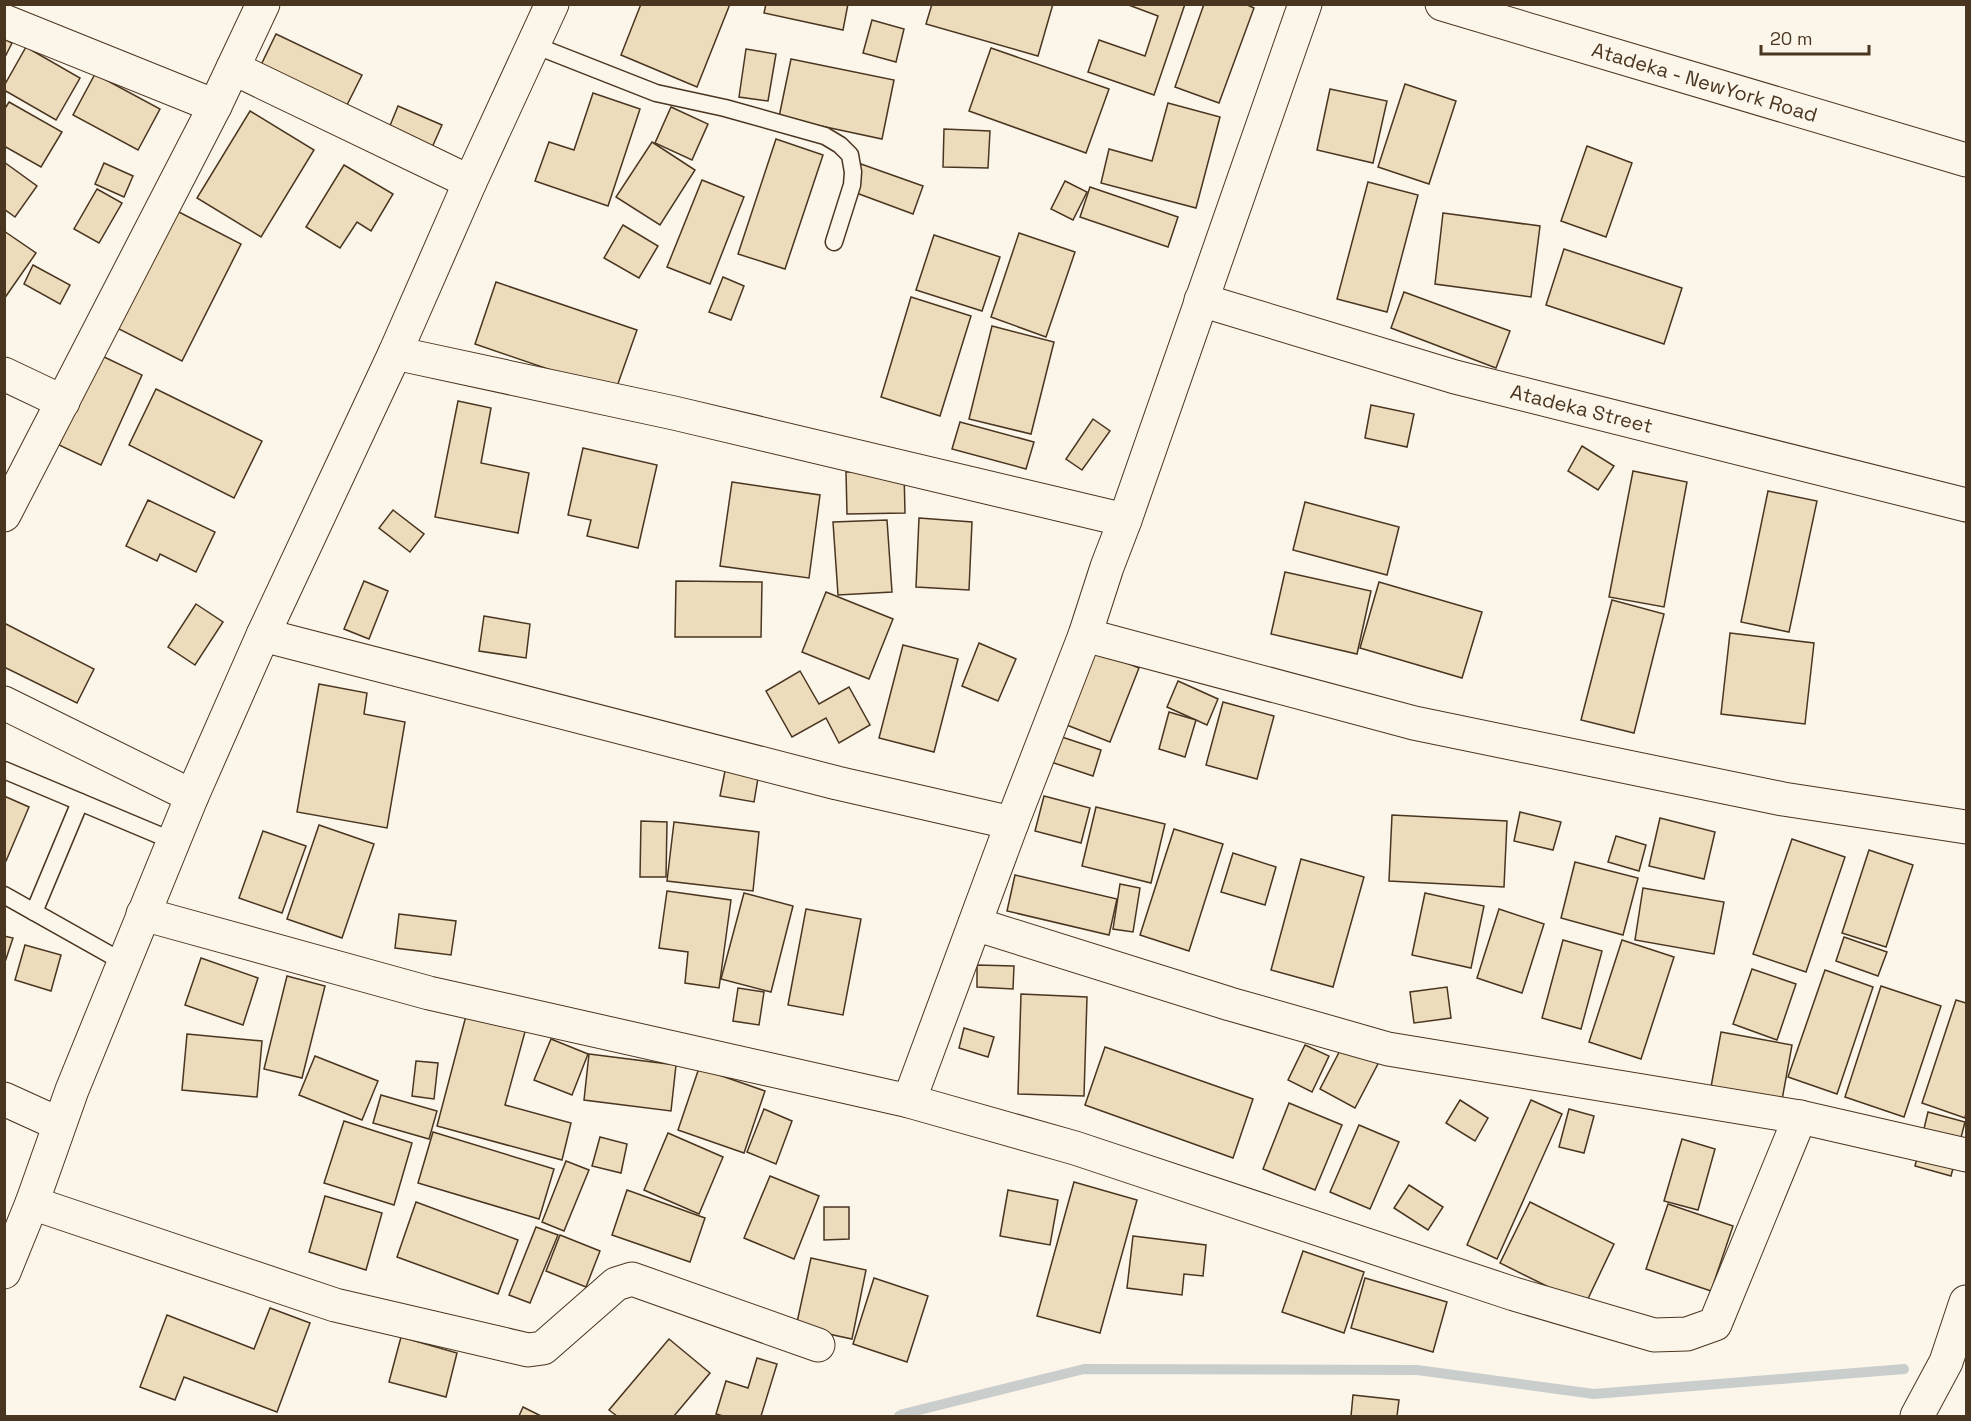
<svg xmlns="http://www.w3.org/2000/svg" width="1971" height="1421" font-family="'Space Grotesk',sans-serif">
<rect width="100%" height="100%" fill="#fbf6e9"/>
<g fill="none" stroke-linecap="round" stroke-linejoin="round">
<path stroke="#c9cecd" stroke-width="10" d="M899 1416 903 1414 1084 1369 1417 1370 1594 1394 1904 1369"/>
</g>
<g fill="#ecdcbc" stroke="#4a3520" stroke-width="1.5">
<path d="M641 4H730L697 87 621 55Z"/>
<path d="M766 4H848L843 30 764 13Z"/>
<path d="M932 4H1053L1038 56 926 24Z"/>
<path d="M1126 4H1185L1154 95 1088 72 1099 40 1145 56 1158 16Z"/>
<path d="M1204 4H1245L1254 8 1219 103 1175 87Z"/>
<path d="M872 20 904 29 896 62 863 53Z"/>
<path d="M276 34 362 75 346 107 261 65Z"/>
<path d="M4 39 12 43 4 59Z"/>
<path d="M26 47 80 78 56 120 4 90V86Z"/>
<path d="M991 48 1109 89 1086 153 969 111Z"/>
<path d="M746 49 776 54 768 101 739 97Z"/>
<path d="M791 59 894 80 882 139 779 117Z"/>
<path d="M95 74 160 109 138 150 73 115Z"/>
<path d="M1405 84 1456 101 1429 184 1378 167Z"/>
<path d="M1330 89 1387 101 1373 163 1317 150Z"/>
<path d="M593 93 640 109 608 206 535 181 549 142 574 150Z"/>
<path d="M9 102 62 132 41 167 4 146V110Z"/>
<path d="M1168 103 1220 117 1196 208 1101 183 1109 149 1152 161Z"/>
<path d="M398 106 442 125 430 152 387 133Z"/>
<path d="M671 107 708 124 692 160 655 143Z"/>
<path d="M250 111 314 150 261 237 197 198Z"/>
<path d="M944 129 990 131 988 168 943 167Z"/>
<path d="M776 139 823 155 785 269 738 254Z"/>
<path d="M652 142 695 170 660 225 616 197Z"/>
<path d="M1587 146 1632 163 1606 237 1561 221Z"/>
<path d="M4 162 37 186 15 217 4 209Z"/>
<path d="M104 163 133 176 124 197 95 184Z"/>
<path d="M861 164 923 186 913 214 851 191Z"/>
<path d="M344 165 393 194 371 231 357 222 340 248 306 227Z"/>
<path d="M702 180 744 197 710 284 667 267Z"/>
<path d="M1065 181 1087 192 1073 220 1051 209Z"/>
<path d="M1368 182 1418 195 1387 312 1337 299Z"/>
<path d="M1090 187 1178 217 1168 247 1080 217Z"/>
<path d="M97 189 122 203 99 243 74 229Z"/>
<path d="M177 211 241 244 182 361 117 328Z"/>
<path d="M1443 213 1540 226 1531 297 1435 284Z"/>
<path d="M623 225 658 246 639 278 604 258Z"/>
<path d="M4 231 36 253 4 299Z"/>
<path d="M1019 233 1075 252 1046 337 991 317Z"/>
<path d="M934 235 1000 257 982 311 916 290Z"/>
<path d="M1564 249 1682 288 1664 344 1546 305Z"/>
<path d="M33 265 70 285 60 304 24 284Z"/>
<path d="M723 277 744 286 731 320 709 312Z"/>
<path d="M496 282 637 330 615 392 475 344Z"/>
<path d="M1404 292 1510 331 1496 368 1391 328Z"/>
<path d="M911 297 971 316 940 416 881 397Z"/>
<path d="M992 326 1054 342 1031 434 969 419Z"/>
<path d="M100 355 142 375 101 465 59 445Z"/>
<path d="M156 389 262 441 234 498 129 445Z"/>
<path d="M458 401 491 408 481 463 529 473 518 533 435 517Z"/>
<path d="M1371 405 1414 414 1407 447 1365 438Z"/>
<path d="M1093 419 1110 431 1082 470 1066 459Z"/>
<path d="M960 422 1034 442 1026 469 952 449Z"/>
<path d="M1582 446 1614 466 1598 490 1568 471Z"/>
<path d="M583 448 657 465 638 548 587 536 591 520 568 515Z"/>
<path d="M904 471 905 513 847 514 846 472Z"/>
<path d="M1633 471 1687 482 1664 607 1609 597Z"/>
<path d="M732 482 820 495 809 578 720 566Z"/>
<path d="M1768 491 1817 501 1789 632 1741 622Z"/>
<path d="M148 500 215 532 196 572 160 554 157 561 126 546Z"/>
<path d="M1305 502 1399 527 1387 575 1293 550Z"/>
<path d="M393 510 424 534 410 552 379 528Z"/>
<path d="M919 518 972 522 969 590 916 587Z"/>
<path d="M887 520 892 592 838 595 833 522Z"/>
<path d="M1285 572 1371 591 1357 654 1271 634Z"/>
<path d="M364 581 388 591 369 639 344 629Z"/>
<path d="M676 581 762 582 761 637H675Z"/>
<path d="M1379 582 1482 612 1462 678 1360 648Z"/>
<path d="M826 592 893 619 869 679 802 652Z"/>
<path d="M1612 600 1664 614 1634 733 1581 720Z"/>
<path d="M196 604 223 622 195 665 168 647Z"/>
<path d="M484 616 530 624 526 658 479 651Z"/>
<path d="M4 623 94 669 77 703 4 667Z"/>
<path d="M1730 633 1814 643 1805 724 1721 714Z"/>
<path d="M979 643 1016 659 998 701 962 686Z"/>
<path d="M903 645 958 659 934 752 879 738Z"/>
<path d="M1088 647 1139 668 1110 742 1059 722Z"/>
<path d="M800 671 819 704 849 687 870 725 839 743 826 718 792 737 766 691Z"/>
<path d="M1178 681 1218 699 1207 725 1167 707Z"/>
<path d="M319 684 367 693 364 714 405 722 387 828 297 812Z"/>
<path d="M1223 702 1274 716 1257 779 1206 765Z"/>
<path d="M1169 712 1196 720 1185 757 1159 749Z"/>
<path d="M1044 731 1101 750 1093 776 1036 757Z"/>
<path d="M726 766 759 772 754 802 720 796Z"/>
<path d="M4 796 29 807 6 861H4Z"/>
<path d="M1044 796 1090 808 1081 843 1035 831Z"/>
<path d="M1096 807 1165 824 1151 883 1082 866Z"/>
<path d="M1520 812 1561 822 1553 850 1514 841Z"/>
<path d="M1392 815 1507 821 1504 887 1389 881Z"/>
<path d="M1660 818 1715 832 1704 879 1649 866Z"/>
<path d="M641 821 667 822 666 877H640Z"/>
<path d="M674 822 759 832 753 891 667 881Z"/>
<path d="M319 825 374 844 342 938 287 919Z"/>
<path d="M1174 829 1223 844 1189 951 1140 935Z"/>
<path d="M263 831 306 846 282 913 239 898Z"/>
<path d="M1616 836 1646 845 1639 871 1608 862Z"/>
<path d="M1792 839 1845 857 1806 972 1753 954Z"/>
<path d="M1869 850 1913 865 1886 947 1842 933Z"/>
<path d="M1233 853 1276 867 1265 905 1221 892Z"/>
<path d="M1301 859 1364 877 1333 987 1271 970Z"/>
<path d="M1575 862 1638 878 1623 935 1561 918Z"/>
<path d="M1015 875 1117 899 1109 935 1007 911Z"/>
<path d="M1120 884 1140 888 1133 932 1113 929Z"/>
<path d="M1643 888 1724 902 1714 954 1635 940Z"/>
<path d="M667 891 731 900 719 988 685 983 688 952 659 948Z"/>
<path d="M744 893 793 906 771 992 721 979Z"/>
<path d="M1425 893 1484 906 1471 968 1412 955Z"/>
<path d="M806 909 861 919 843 1015 788 1005Z"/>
<path d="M1499 909 1544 924 1522 993 1477 978Z"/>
<path d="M399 914 456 921 451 955 395 948Z"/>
<path d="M4 936 13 938 4 965Z"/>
<path d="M1844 937 1887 952 1878 976 1836 961Z"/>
<path d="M1563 940 1602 951 1581 1029 1542 1018Z"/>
<path d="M1622 940 1674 957 1641 1059 1589 1042Z"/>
<path d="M25 945 61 955 51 991 15 980Z"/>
<path d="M201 958 258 978 243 1025 185 1005Z"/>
<path d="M977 965 1014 966 1013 989 977 987Z"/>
<path d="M1752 969 1796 984 1777 1040 1733 1024Z"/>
<path d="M1825 970 1873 987 1837 1094 1788 1077Z"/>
<path d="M287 976 325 986 302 1078 264 1069Z"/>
<path d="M1881 986 1941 1006 1904 1117 1845 1097Z"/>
<path d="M1447 987 1451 1018 1414 1023 1410 992Z"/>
<path d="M738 988 764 992 759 1025 733 1021Z"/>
<path d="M1021 994 1087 997 1084 1096 1018 1094Z"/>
<path d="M1956 1000 1966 1003V1113L1965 1118 1922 1103Z"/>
<path d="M467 1012 526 1028 505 1105 571 1123 562 1160 437 1126Z"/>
<path d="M964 1028 994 1037 988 1057 959 1048Z"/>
<path d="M1721 1032 1792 1045 1782 1100 1711 1087Z"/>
<path d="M187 1034 262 1041 257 1097 182 1090Z"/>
<path d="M551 1039 588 1054 572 1095 534 1080Z"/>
<path d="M1346 1039 1381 1058 1355 1108 1320 1089Z"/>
<path d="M1305 1045 1329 1056 1312 1092 1288 1080Z"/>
<path d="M1105 1047 1253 1099 1233 1158 1085 1105Z"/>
<path d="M589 1054 676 1065 671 1111 584 1100Z"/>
<path d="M315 1056 378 1081 362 1120 299 1095Z"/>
<path d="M416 1061 438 1063 434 1099 412 1096Z"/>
<path d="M699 1068 765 1091 744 1153 678 1130Z"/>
<path d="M381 1095 437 1111 429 1139 373 1123Z"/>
<path d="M1460 1100 1488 1118 1475 1141 1446 1123Z"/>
<path d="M1531 1100 1562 1114 1497 1259 1467 1245Z"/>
<path d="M1289 1103 1342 1125 1315 1190 1263 1169Z"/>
<path d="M764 1109 792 1121 776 1164 747 1152Z"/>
<path d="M1569 1109 1594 1116 1584 1153 1559 1147Z"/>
<path d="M1928 1112 1965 1122 1951 1176 1915 1166Z"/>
<path d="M344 1121 412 1143 394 1205 324 1183Z"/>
<path d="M1359 1125 1399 1142 1370 1209 1330 1192Z"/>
<path d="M433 1132 554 1169 539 1219 418 1183Z"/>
<path d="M668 1133 723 1157 699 1214 644 1190Z"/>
<path d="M600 1137 627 1144 621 1173 592 1166Z"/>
<path d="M1682 1139 1715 1149 1698 1210 1664 1201Z"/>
<path d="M566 1161 589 1170 564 1231 542 1222Z"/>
<path d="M770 1176 819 1196 794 1259 744 1238Z"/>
<path d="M1074 1182 1137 1200 1100 1333 1037 1316Z"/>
<path d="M1409 1185 1443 1207 1428 1230 1394 1208Z"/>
<path d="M627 1190 705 1218 690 1262 612 1235Z"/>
<path d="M1008 1190 1058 1200 1050 1245 1000 1236Z"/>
<path d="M325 1196 382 1213 366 1270 309 1252Z"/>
<path d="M416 1202 518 1240 498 1294 397 1257Z"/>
<path d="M1530 1202 1614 1244 1585 1305 1500 1263Z"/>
<path d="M1668 1204 1733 1226 1711 1291 1646 1269Z"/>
<path d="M824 1207H849V1239L824 1240Z"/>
<path d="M536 1227 558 1235 530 1303 509 1295Z"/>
<path d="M560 1235 600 1251 586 1287 546 1271Z"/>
<path d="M1133 1236 1206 1245 1203 1276 1184 1274 1182 1295 1127 1288Z"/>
<path d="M1303 1251 1364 1272 1344 1333 1282 1312Z"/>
<path d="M811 1258 866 1270 852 1339 796 1327Z"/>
<path d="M874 1278 928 1296 907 1362 853 1344Z"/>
<path d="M1365 1278 1447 1302 1433 1352 1351 1328Z"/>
<path d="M270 1308 310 1323 277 1412 184 1377 175 1400 140 1387 167 1315 254 1349Z"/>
<path d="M401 1337 457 1353 446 1397 389 1382Z"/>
<path d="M669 1339 710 1373 674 1416H617L609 1410Z"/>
<path d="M757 1358 777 1364 761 1416H723L716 1414 726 1381 748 1388Z"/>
<path d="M1353 1395 1399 1400 1397 1416H1351Z"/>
<path d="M523 1407 541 1416H519Z"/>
</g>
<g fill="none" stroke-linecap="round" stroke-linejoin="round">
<defs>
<g id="lane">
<path d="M534 45 656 93 725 108 825 136 840 145 850 155 853 172 852 185 834 242"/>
<path d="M4 770 173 841"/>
<path d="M4 895 123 962"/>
<path d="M34 912 80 802"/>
</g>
<g id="street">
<path id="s1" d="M1442 4 1966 160"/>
<path d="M4 21 215 106"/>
<path d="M233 68 470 182"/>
<path id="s2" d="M1201 300 1455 377 1966 505"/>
<path d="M395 353 674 413 1125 520"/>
<path d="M4 374 63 402"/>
<path d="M4 515 215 106 263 4"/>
<path d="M263 635 837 783 1012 823"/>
<path d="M1085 635 1414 723 1783 799 1966 827"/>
<path d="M4 703 192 796"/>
<path d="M143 914 429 993 909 1101 1012 823 1085 635 1107 567 1125 520 1305 4"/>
<path d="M975 924 1230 1004 1388 1049 1800 1117 1966 1155"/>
<path d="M4 1099 59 1124"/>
<path d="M909 1101 1075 1148 1514 1294 1654 1335 1687 1334 1715 1324 1800 1117"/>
<path d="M32 1203 335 1305 528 1350 543 1348 616 1284 632 1279 818 1345"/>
<path d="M1917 1416 1946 1362 1966 1302"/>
</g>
<path id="secondary" d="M4 1272 32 1203 72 1090 192 796 263 635 395 353 470 182 552 4"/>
</defs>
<use href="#lane" stroke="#4a3520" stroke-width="19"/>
<use href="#street" stroke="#4a3520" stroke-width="35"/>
<use href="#secondary" stroke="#4a3520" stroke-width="35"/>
<use href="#lane" stroke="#fbf6e9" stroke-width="16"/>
<use href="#street" stroke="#fbf6e9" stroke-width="33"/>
<use href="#secondary" stroke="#fbf6e9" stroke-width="33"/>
</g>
<g text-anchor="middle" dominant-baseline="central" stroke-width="4.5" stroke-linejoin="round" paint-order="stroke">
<g font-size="20" fill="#4a3520" stroke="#fbf6e9">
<text stroke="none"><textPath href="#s1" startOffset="274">Atadeka - NewYork Road</textPath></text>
<text stroke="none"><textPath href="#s2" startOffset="396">Atadeka Street</textPath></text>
</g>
</g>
<rect width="1971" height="1421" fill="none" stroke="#4a3520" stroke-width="12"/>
<path d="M1761 45v9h108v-9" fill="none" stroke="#4a3520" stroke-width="3"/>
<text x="1770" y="45" font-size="18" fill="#4a3520" stroke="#fbf6e9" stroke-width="4.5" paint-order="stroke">20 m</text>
</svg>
